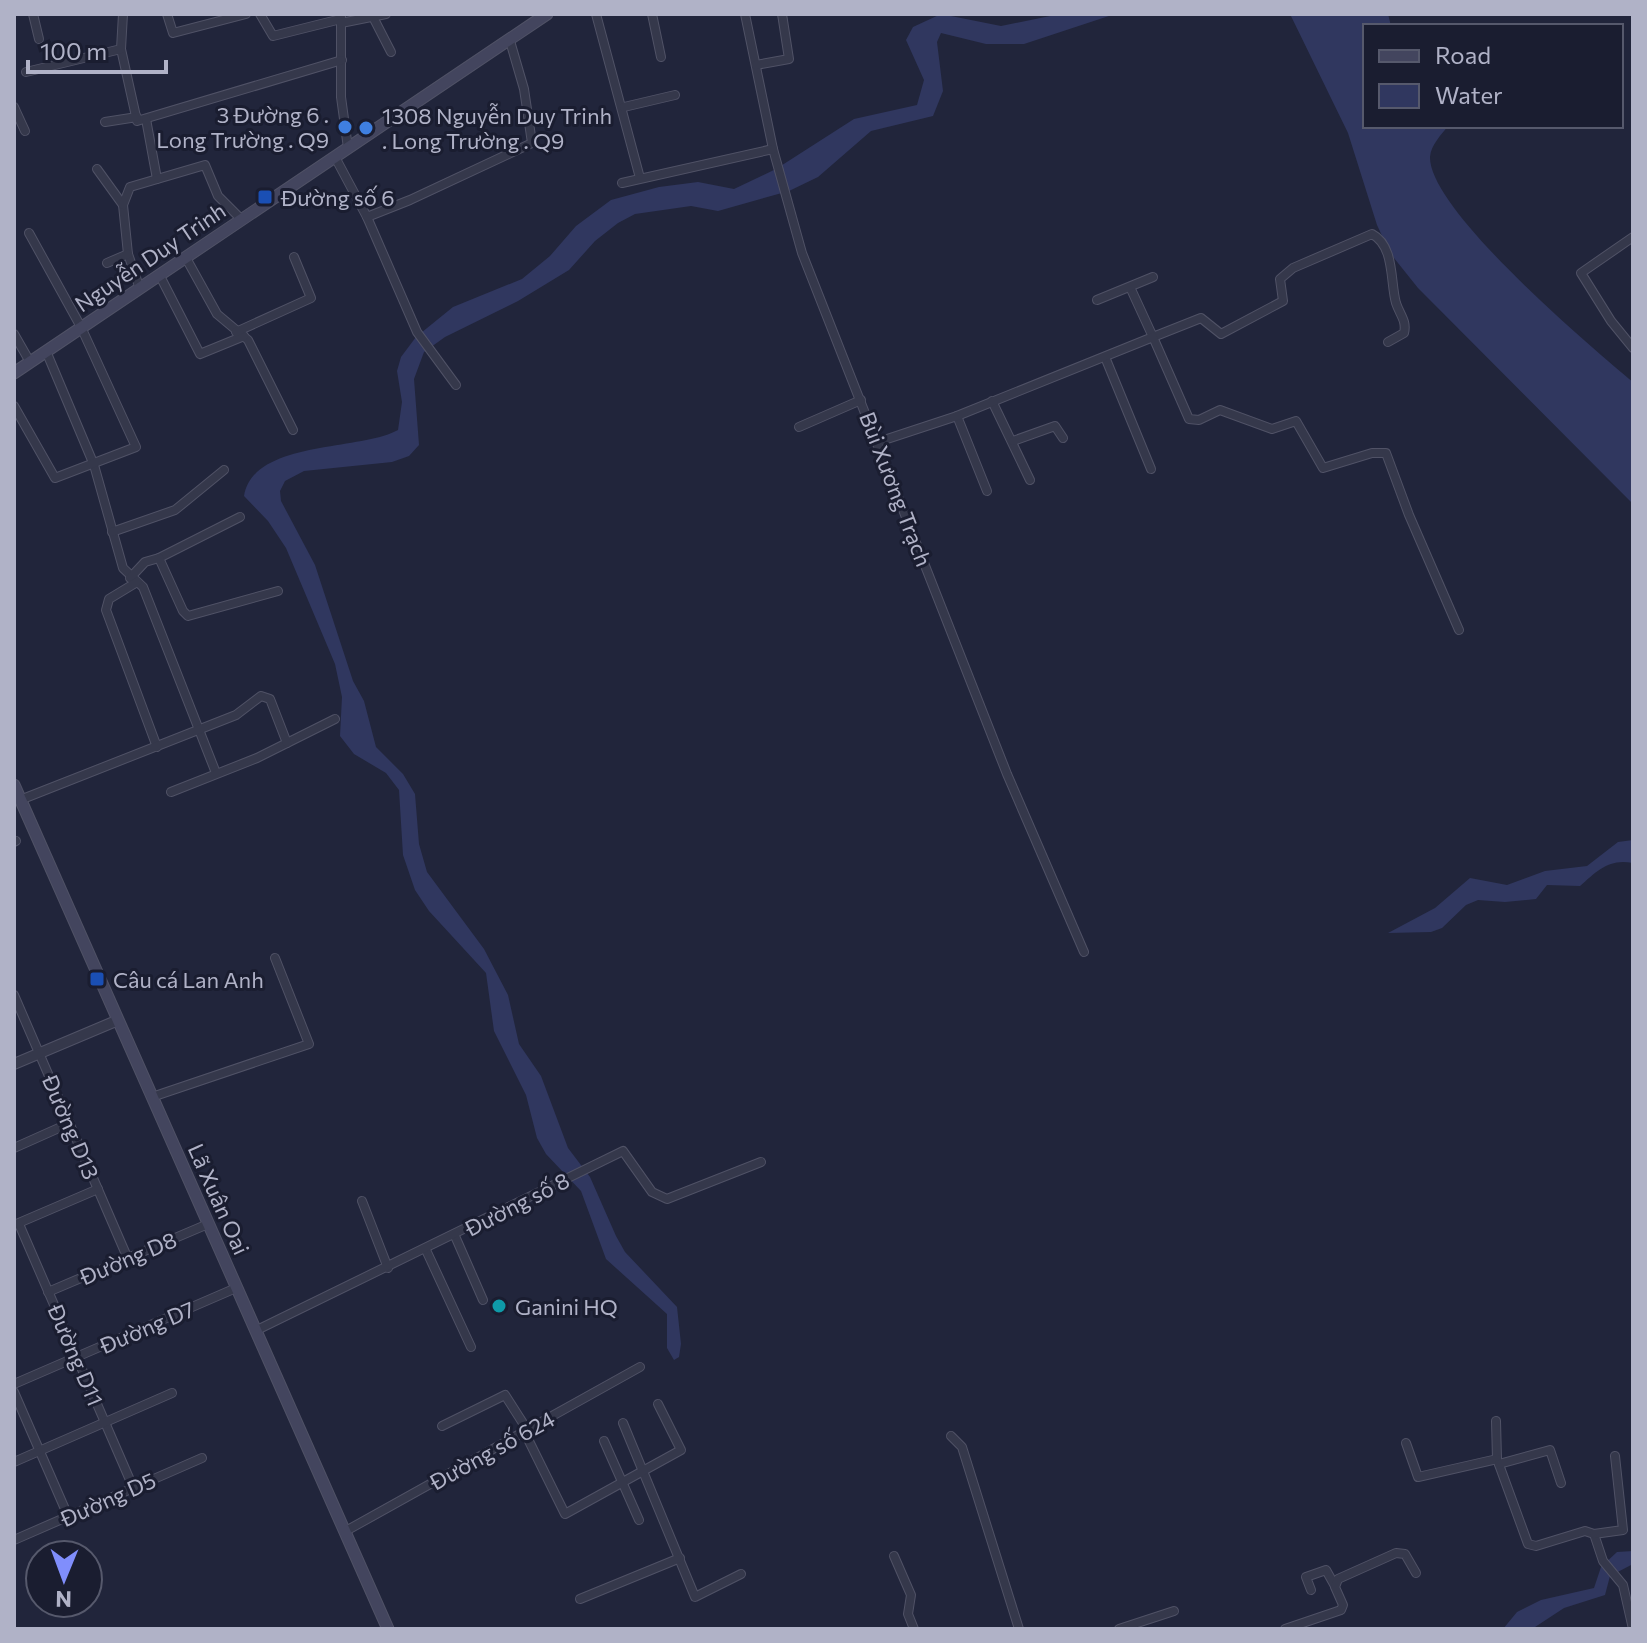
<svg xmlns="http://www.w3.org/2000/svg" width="1647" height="1643" font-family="Commissioner,sans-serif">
<rect width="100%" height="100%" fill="#21253b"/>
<g fill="#30375f">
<path d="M941 14 1001 26 1060 14H1115L1024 44H986L941 33 937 42 943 91 933 116 871 131 818 177 789 191 718 211 691 206 635 214 618 223 595 241 569 270 518 301 445 337 424 352 414 379 419 445 409 456 392 462 304 471 285 481 280 491 281 501 315 565 353 681 364 701 376 747 403 774 415 794 419 844 427 872 484 949 508 995 519 1044 541 1076 568 1148 590 1177 616 1236 625 1252 677 1307 681 1344 679 1357 674 1360 667 1348V1314L606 1259 581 1191 546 1154 537 1138 526 1095 494 1031 486 973 429 911 415 890 403 855 399 790 386 773 354 754 340 736 342 697 335 664 286 548 268 521 244 496C253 440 361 451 398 430L402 402 397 371 401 357 416 337 453 307 522 279 550 256 576 226 611 200 659 187 698 182 734 189 776 169 854 119 917 105 924 80 906 40 913 27Z"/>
<path d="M1290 14H1388L1391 26H1365V126H1448C1441 135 1431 145 1430 157 1429 210 1590 346 1633 382V504L1418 288 1390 253 1377 225 1348 133Z"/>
<path d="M1633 840V863C1609 858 1597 871 1580 886L1547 885 1536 899 1505 902 1478 900 1466 905 1442 928 1431 932 1388 933 1435 908 1470 878 1507 885 1545 871 1587 866 1618 842Z"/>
<path d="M1633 1551V1564L1610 1576 1605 1595 1564 1608 1532 1629H1503L1517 1612 1541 1600 1594 1588 1601 1567 1617 1552Z"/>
</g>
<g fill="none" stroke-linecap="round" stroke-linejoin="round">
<defs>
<g id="minor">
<path d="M33 14 39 39"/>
<path d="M167 14 173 33 246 14"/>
<path d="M260 14 273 36 341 19"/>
<path d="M341 14V97L348 148"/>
<path d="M596 14 640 178"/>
<path d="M652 14 661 57"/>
<path d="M745 14 773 149 802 253 1007 774 1084 952"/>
<path d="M373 17 391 52"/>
<path d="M341 23 386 14"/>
<path d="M121 49 137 121 342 60"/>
<path d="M756 65 789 59 782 14"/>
<path d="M26 72 121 49 123 14"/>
<path d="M14 107 25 131"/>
<path d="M624 107 675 95"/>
<path d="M146 119 157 179"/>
<path d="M105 122 137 117"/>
<path d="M335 157 367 217 417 332 456 385"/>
<path d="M97 169 123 205 128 254 140 289"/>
<path d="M622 183 773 149"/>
<path d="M123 205 130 187 205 165 218 196 242 220"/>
<path d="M367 217 410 200 532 143 524 89 510 41"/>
<path d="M1633 237 1581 273 1611 321 1633 348"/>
<path d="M186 258 217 314 248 340 293 430"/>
<path d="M107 263 128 254"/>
<path d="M160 276 200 354 244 336"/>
<path d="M1130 287 1153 337 1201 318 1221 334 1283 301 1280 279 1293 268 1372 234C1395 246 1390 282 1396 303 1400 315 1407 321 1404 333L1388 342"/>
<path d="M1097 300 1153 277"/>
<path d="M236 332 311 298 294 257"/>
<path d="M14 334 30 362"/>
<path d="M46 351 94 465 123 568 143 587 216 773"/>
<path d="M1105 357 1151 469"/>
<path d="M992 401 1030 480"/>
<path d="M14 406 55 478 136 447 81 327 29 233"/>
<path d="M957 416 987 491"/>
<path d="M799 427 861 400"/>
<path d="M1013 441 1055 426 1063 438"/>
<path d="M878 442 957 416 1153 337 1189 419 1199 420 1220 410 1272 429 1296 421 1323 468 1372 453H1386L1409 515 1459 630"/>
<path d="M112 532 175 510 224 470"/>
<path d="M159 558 240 517"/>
<path d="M130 578 145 562 159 558 183 611 188 616 278 591"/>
<path d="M137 582 109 599 106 610 157 747"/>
<path d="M171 792 257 758 335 719"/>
<path d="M20 800 236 715 261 696 270 699 287 743"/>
<path d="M14 842 16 841"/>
<path d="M14 995 128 1259"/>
<path d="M152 1097 309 1044 275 958"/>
<path d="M14 1148 70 1123"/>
<path d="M362 1201 388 1268"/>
<path d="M19 1224 133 1487"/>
<path d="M14 1225 98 1189"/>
<path d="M455 1236 483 1300"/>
<path d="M426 1250 471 1347"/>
<path d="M48 1292 208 1224"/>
<path d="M257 1330 623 1151 652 1192 667 1199 761 1162"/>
<path d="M14 1384 236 1288"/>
<path d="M14 1392 68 1516"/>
<path d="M1496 1421 1497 1459 1528 1544 1536 1546 1585 1531 1594 1534 1603 1561 1623 1585 1633 1629"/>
<path d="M623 1423 695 1597 741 1574"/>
<path d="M442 1426 505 1395 528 1431"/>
<path d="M525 1433 565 1514 681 1450 658 1404"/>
<path d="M951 1436 962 1447 1019 1629"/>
<path d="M604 1441 639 1520"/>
<path d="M1406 1443 1418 1477 1497 1459"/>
<path d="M14 1462 172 1393"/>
<path d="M1499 1464 1550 1450 1561 1483"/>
<path d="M344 1532 640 1367"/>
<path d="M1594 1534 1623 1530 1615 1456"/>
<path d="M14 1540 202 1458"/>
<path d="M894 1556 911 1595 908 1614 914 1629"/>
<path d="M1311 1590 1306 1577 1326 1570 1335 1586"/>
<path d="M580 1599 680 1558"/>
<path d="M1119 1629 1174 1611"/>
<path d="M1285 1629 1341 1610 1343 1605 1335 1587 1338 1579 1396 1553 1405 1554 1416 1573"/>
</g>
<path id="tertiary" d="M14 1064 116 1021"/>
<g id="secondary">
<path d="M14 373 547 14"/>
<path d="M14 785 388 1629"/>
</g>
</defs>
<use href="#minor" stroke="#505266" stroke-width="10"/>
<use href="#tertiary" stroke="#505266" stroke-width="12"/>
<use href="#secondary" stroke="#505266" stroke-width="13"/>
<use href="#minor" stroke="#35384b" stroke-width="8"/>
<use href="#tertiary" stroke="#35384b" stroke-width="10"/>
<use href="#secondary" stroke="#43455e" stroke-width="11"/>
</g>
<g fill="#3f7fe0" stroke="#1a1d30" stroke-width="3">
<circle cx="345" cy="127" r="8"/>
<circle cx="366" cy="128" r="8"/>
</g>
<g fill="#1a4fb4" stroke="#1a1d30" stroke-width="3">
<rect x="257" y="189" width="16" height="16" rx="4"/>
<rect x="89" y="971" width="16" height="16" rx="4"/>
</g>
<circle fill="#0f9aa8" stroke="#1a1d30" stroke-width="3" cx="499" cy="1306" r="8"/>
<g text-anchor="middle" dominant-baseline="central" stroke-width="6" stroke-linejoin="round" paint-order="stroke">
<g font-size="22" fill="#b0b2c7" stroke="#1a1d30" text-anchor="start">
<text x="329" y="114" text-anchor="end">3 Đường 6 .<tspan x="329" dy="25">Long Trường . Q9</tspan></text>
<text x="382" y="115">1308 Nguyễn Duy Trinh<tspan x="382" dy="25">. Long Trường . Q9</tspan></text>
<text x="281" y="197">Đường số 6</text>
<text x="113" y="979">Câu cá Lan Anh</text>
<text x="515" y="1306">Ganini HQ</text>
</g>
<g font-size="22" fill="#b0b2c7" stroke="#1a1d30">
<text transform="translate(150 257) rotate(-34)">Nguyễn Duy Trinh</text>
<text transform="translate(896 489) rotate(69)">Bùi Xương Trạch</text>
<text transform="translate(71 1127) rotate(67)">Đường D13</text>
<text transform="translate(219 1199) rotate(66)">Lã Xuân Oai</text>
<text transform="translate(517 1204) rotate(-27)">Đường số 8</text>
<text transform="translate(128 1258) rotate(-23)">Đường D8</text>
<text transform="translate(147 1327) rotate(-23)">Đường D7</text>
<text transform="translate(76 1355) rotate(67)">Đường D11</text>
<text transform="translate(492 1450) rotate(-29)">Đường số 624</text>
<text transform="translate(108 1499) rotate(-24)">Đường D5</text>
</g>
</g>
<rect width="1647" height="1643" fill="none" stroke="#b0b2c7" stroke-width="32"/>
<rect x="1363" y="24" width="260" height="104" fill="#1a1d30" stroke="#56596c" stroke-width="2"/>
<rect x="1379" y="50" width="40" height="12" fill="#43455e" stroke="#56596c" stroke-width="2"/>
<text x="1435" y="64" font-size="24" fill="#b0b2c7">Road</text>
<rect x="1379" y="84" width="40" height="24" fill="#30375f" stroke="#56596c" stroke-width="2"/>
<text x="1435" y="104" font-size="24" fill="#b0b2c7">Water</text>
<g transform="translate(64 1579) rotate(181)"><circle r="38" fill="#1a1d30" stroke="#56596c" stroke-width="2"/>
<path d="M0-6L14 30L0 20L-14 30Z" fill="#808efc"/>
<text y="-12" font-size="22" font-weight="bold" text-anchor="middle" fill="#b0b2c7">N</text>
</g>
<path d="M28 60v12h138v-12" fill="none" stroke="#b0b2c7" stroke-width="4"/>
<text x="40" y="60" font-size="24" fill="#b0b2c7" stroke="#1a1d30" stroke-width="6" paint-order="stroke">100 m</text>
</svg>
